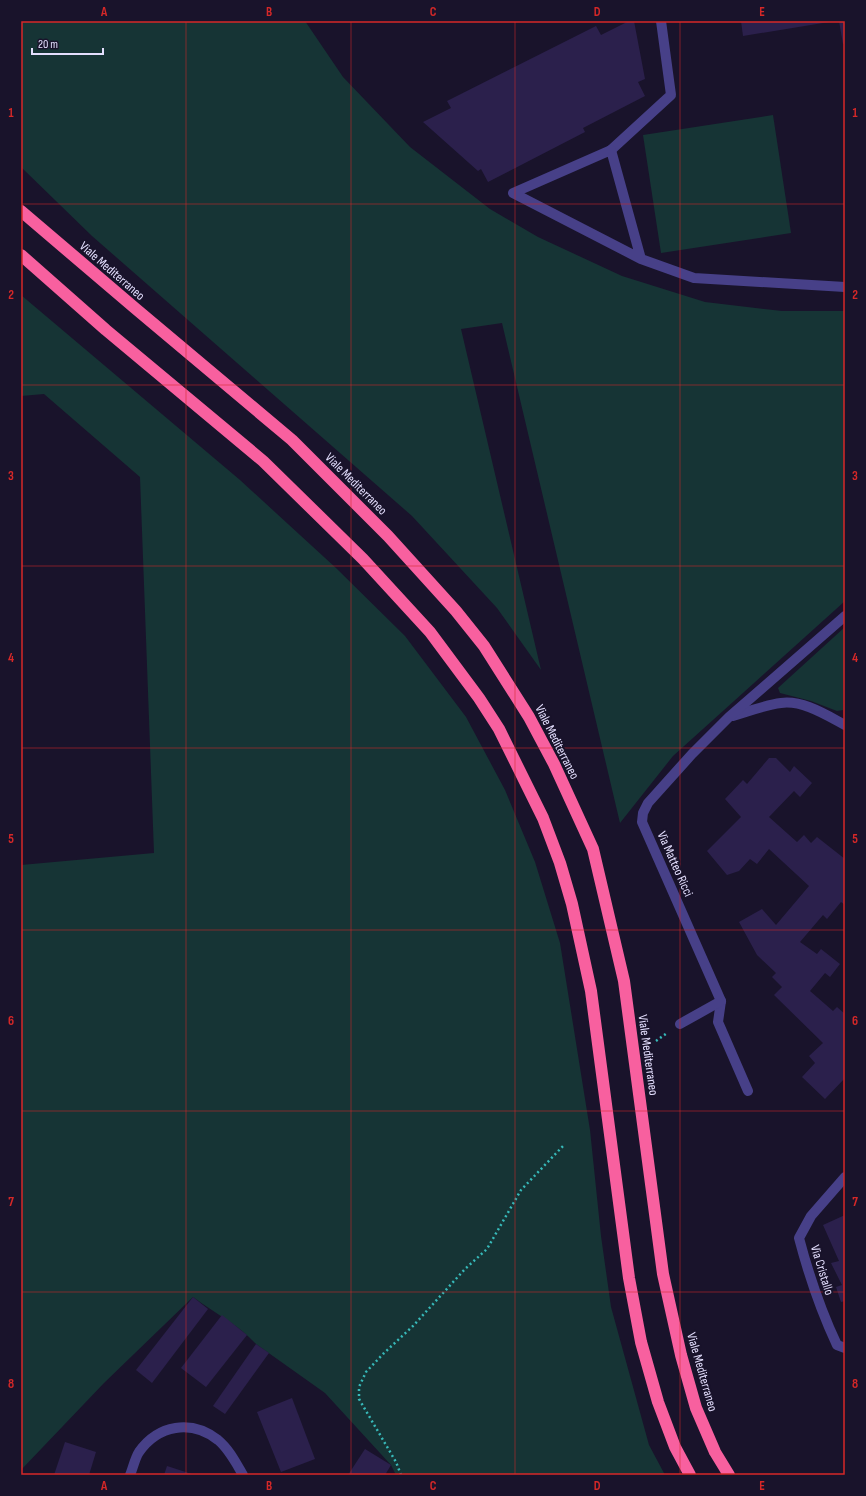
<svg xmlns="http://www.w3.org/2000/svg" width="866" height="1496" font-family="'Sofia Sans Condensed',sans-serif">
<rect width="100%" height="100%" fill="#19132b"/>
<g fill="#163435">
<path d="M21 21H305L343 77 410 147 490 209 538 237 622 276 705 302 782 311H845V601L673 756 620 823 502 323 461 329 541 670 497 608 412 516 92 236 21 167Z"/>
<path d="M773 115 791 233 661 253 643 135Z"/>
<path d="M21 295 240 480 336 568 405 636 466 717 505 790 535 862 560 943 590 1130 601 1236 611 1307 649 1445 665 1475H396L391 1465 325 1393 256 1344C238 1324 214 1313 193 1297L104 1383 21 1470V865L154 853 140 477 44 394 21 396Z"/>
<path d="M845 627 843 710 837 711 811 701 780 693 778 688Z"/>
</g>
<g fill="#2b204c">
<path d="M629 21H634L645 79 638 82 645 96 583 128 585 132 488 182 481 169 478 171 423 122 451 108 447 101 596 26 601 35Z"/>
<path d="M741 21H828L829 22 743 36Z"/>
<path d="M839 21H845V43L843 44Z"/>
<path d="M769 758H776L790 772 794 766 812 783 800 797 794 791 769 817 797 842 804 835 811 843 817 837 845 859V905L841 902 827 919 823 915 800 942 817 954 821 949 840 964 830 977 825 973 810 991 833 1011 837 1007 845 1014V1078L825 1099 802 1077 815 1063 809 1056 823 1043 774 995 782 987 772 977 776 973 757 955 739 922 762 909 776 925 809 886 769 849 757 864 750 859 739 871 727 875 707 851 741 817 725 799 743 780 747 784Z"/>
<path d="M845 1215V1301L841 1302 836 1287 842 1285 831 1263 839 1261 823 1225Z"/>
<path d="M193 1297 208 1309 152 1383 136 1370Z"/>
<path d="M222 1315 247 1335 206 1387 181 1368Z"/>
<path d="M256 1344 269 1353 225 1414 213 1406Z"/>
<path d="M292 1398 315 1459 281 1472 257 1412Z"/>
<path d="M65 1442 96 1452 89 1475H54Z"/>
<path d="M365 1449 391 1465 385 1475H348Z"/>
<path d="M167 1466 195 1475H164Z"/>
</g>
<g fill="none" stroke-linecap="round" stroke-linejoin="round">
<g stroke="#37b9b9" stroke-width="2.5" stroke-dasharray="2 3" stroke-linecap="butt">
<path d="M656 1041 667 1033"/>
<path d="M401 1475 396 1462 359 1399V1387L366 1372 383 1354 413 1326 465 1269 487 1249 521 1190 564 1145"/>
</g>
<g stroke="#474088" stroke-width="10">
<path d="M611 150 671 95 661 21"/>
<path d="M641 259 611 150 513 193 641 259 694 278 845 287"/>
<path d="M733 716C749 711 765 705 781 703 803 700 826 715 845 725"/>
<path d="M721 1001 718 1022 748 1091"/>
<path d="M680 1024 721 1001 642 822 643 813 648 803 692 754 729 717 845 616"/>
<path d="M845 1177 811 1216 799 1238C809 1276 820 1309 837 1345L845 1348"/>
<path d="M130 1475C133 1468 135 1458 139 1452 158 1425 191 1419 218 1440 229 1449 236 1463 243 1475"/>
</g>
<g stroke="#f8609f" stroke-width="12">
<path d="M21 211 136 309 292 440 388 536 456 611 484 646 529 717 554 764 593 849 624 981 663 1274 681 1355 696 1408 715 1452 729 1475"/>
<path d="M21 255 106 330 263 461 363 559 430 632 479 698 499 729 543 818 560 863 572 904 591 991 629 1278 641 1342 658 1402 675 1447 690 1475"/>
</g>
</g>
<path fill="none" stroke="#d62828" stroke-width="1" stroke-opacity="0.55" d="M186 21V1475M351 21V1475M515 21V1475M680 21V1475M21 204H845M21 385H845M21 566H845M21 748H845M21 930H845M21 1111H845M21 1292H845"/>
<g text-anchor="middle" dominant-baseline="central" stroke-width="4" stroke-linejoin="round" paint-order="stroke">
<g font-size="13" fill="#e4dffe" stroke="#19132b">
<text transform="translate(112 271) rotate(41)">Viale Mediterraneo</text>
<text transform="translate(356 484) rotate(45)">Viale Mediterraneo</text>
<text transform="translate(557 742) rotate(63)">Viale Mediterraneo</text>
<text transform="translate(675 864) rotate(66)">Via Matteo Ricci</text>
<text transform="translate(648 1055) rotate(82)">Viale Mediterraneo</text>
<text transform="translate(822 1270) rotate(73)">Via Cristallo</text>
<text transform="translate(702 1372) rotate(74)">Viale Mediterraneo</text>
</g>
</g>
<rect width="866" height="1496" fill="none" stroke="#19132b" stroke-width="44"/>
<path d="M32 48v6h71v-6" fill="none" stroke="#e4dffe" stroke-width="2"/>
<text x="38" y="48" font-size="12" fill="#e4dffe" stroke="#19132b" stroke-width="3" paint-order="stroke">20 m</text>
<rect x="22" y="22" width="822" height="1452" fill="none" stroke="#d62828" stroke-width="1.5"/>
<g font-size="13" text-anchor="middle" font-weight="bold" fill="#d62828">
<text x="104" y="16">A</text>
<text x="269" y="16">B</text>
<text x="433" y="16">C</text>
<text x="597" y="16">D</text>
<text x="762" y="16">E</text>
<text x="11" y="117">1</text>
<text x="855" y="117">1</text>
<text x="11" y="299">2</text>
<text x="855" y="299">2</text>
<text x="11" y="480">3</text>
<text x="855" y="480">3</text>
<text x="11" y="662">4</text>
<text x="855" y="662">4</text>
<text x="11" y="843">5</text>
<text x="855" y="843">5</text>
<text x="11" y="1025">6</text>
<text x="855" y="1025">6</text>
<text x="11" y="1206">7</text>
<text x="855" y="1206">7</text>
<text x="11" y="1388">8</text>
<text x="855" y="1388">8</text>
<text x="104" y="1490">A</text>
<text x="269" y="1490">B</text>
<text x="433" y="1490">C</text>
<text x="597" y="1490">D</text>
<text x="762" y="1490">E</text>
</g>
</svg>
